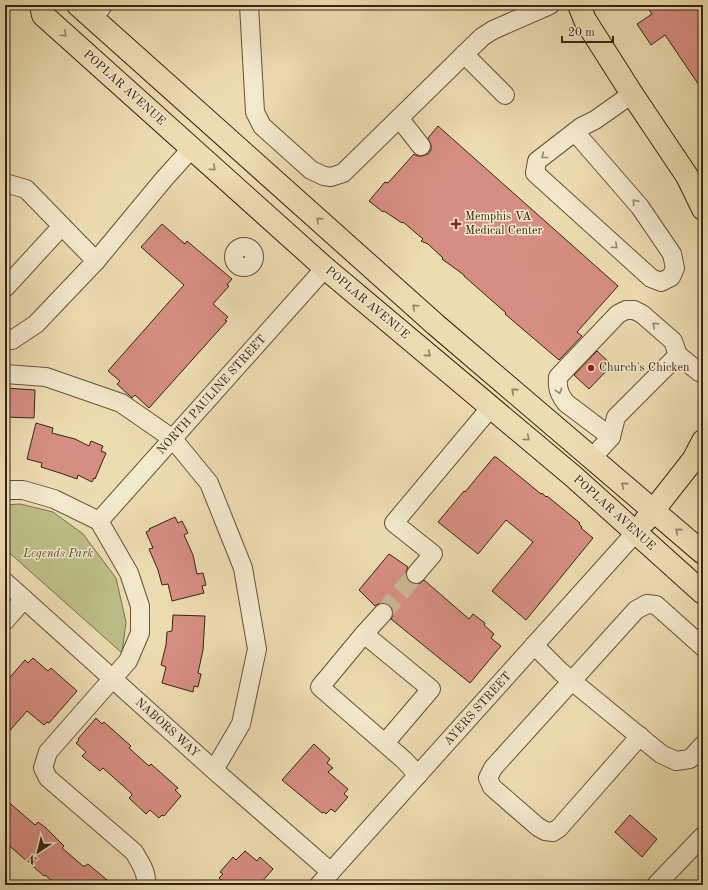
<svg xmlns="http://www.w3.org/2000/svg" width="708" height="890" font-family="'Old Standard TT',serif">
<rect width="100%" height="100%" fill="#ecddb1"/>
<filter id="stains"><feTurbulence type="fractalNoise" baseFrequency=".005" numOctaves="4"/><feColorMatrix values="0 0 0 0 .2 0 0 0 0 .09 0 0 0 0 .02 0 0 0 .5 -.17"/></filter>
<radialGradient id="worn" r=".72"><stop offset=".6" stop-color="#630" stop-opacity="0"/><stop offset="1" stop-color="#630" stop-opacity=".3"/></radialGradient>
<path fill="#bdbf88" stroke="#79724c" d="M20 504 53 512 83 534 116 578 126 622 122 653 5 549V505Z"/>
<g fill="#d78e82" stroke="#352510">
<path d="M646 5H703V91L665 35 651 45 637 24 652 14Z"/>
<path d="M438 126 618 286 577 332 582 336 559 360 505 314 506 313 464 276V275L442 259 443 258 428 244 421 241 423 239 403 222 402 223 384 211 383 212 369 201 385 182 388 183 414 154 417 156H422L428 154 431 150V145L428 138Z"/>
<path d="M162 224 185 244 187 241 232 279 227 285 229 286 213 304 228 317 225 320 227 321 149 408 135 395 132 398 117 384 120 381 108 371 184 285 141 247Z"/>
<path d="M597 351 612 365 589 389 574 375Z"/>
<path d="M5 388 35 390 34 418 5 417Z"/>
<path d="M36 423 53 428 52 433 75 439 89 446 91 441 103 446 101 451 106 453 95 479 94 478 92 482 78 475 77 479 63 474 41 467 42 463 27 459Z"/>
<path d="M494 457H496L541 494 542 493 546 497 547 496 580 523 579 524 582 527 581 528 593 538 526 620 492 591 533 542 506 520 478 554 438 522 464 491 465 492Z"/>
<path d="M175 517 178 523 182 521 188 533 184 535 193 555 197 574 203 573 206 585 202 586 204 593 172 601 168 584 162 585 158 570 149 549 153 548 146 532 150 530 149 529Z"/>
<path d="M389 554 408 567 406 572V577L410 582 414 584H419L424 580 469 619 473 614 485 623 484 625 494 634 491 638 501 646 470 683 391 619 393 615V610L390 605 385 603H380L375 606 359 590Z"/>
<path d="M173 615 205 616 203 650 198 673 201 674 198 687 194 686 193 692 162 683 166 667 161 665 166 645 167 632 172 631Z"/>
<path d="M33 658 48 671 51 668 77 691 49 723 47 722 44 725 27 711 5 736V683L25 660 28 663Z"/>
<path d="M96 718 102 724 104 722 131 746 129 748 149 766 151 764 178 788 175 790 181 796 164 816 162 815 159 818 150 810 146 814 129 798 132 795 131 793 103 768 100 771 82 756 86 752 76 743 79 740 78 739Z"/>
<path d="M314 744 330 759 327 763 333 768 328 772 348 789 344 794 348 797 335 812 331 809 326 814 324 812 322 813 282 780Z"/>
<path d="M5 799 35 825 38 822 46 828 64 846 62 848 83 866H85L88 864 113 885H57L45 875 44 876 5 842Z"/>
<path d="M630 815 657 839 642 857 615 832Z"/>
<path d="M245 851 257 861 260 857 273 869 260 884 256 881 253 885H226L219 878 223 874 220 872 233 857 236 860Z"/>
</g>
<g fill="none" stroke-linecap="round" stroke-linejoin="round">
<path stroke="#c7b891" stroke-width="18" stroke-dasharray="18 9" stroke-linecap="butt" d="M383 613 416 574"/>
<defs>
<g id="minor">
<path d="M249 5 255 112 262 126 311 170 324 176 331 177 343 173 482 37 493 30 550 5"/>
<path d="M93 19 103 5"/>
<path d="M464 54 505 95"/>
<path d="M399 118 421 146"/>
<path d="M575 132 640 207 672 254 675 268 671 277 661 282 651 278 535 173 537 161 581 127 595 120 632 94"/>
<path d="M5 183 26 189 96 261 164 179 191 149"/>
<circle cx="244" cy="257" r="10"/>
<path d="M5 288 62 226"/>
<path d="M5 340H12L36 324 96 261"/>
<path d="M5 374 46 377 121 403 173 439 209 483 243 568 257 649 241 724 214 770"/>
<path d="M611 437 566 403C559 394 557 388 558 377L618 314 626 310H634L642 314 673 341 678 355"/>
<path d="M592 458 611 437 616 417 678 355 699 372 703 373"/>
<path d="M5 490H23L54 499 99 521 129 573 140 606V633L128 661 48 752 43 768 48 778 134 852C139 861 149 874 145 885"/>
<path d="M99 521 325 268"/>
<path d="M416 574 433 554 394 523 491 407"/>
<path d="M5 582 214 770 331 872"/>
<path d="M5 621 24 599"/>
<path d="M364 634 383 613"/>
<path d="M534 645 561 672 661 754 676 761 690 759 703 745"/>
<path d="M640 736 559 828 553 832 545 831 538 827 492 787 488 778 493 768 636 610 647 604 656 605 703 647"/>
<path d="M385 743 431 689 364 634 320 687 404 760 418 775"/>
<path d="M319 885 636 532"/>
<path d="M656 885 703 836"/>
</g>
<g id="major">
<path d="M41 5 43 15 325 268 574 477 703 593"/>
<path d="M78 5 436 325 703 553"/>
<path d="M579 5 585 20 632 94 687 176 703 209"/>
<path d="M645 521 693 460 703 441"/>
</g>
</defs>
<use href="#minor" stroke="#635338" stroke-width="20"/>
<use href="#major" stroke="#352510" stroke-width="24"/>
<use href="#minor" stroke="#f3e9cc" stroke-width="18"/>
<use href="#major" stroke="#ecddb1" stroke-width="22"/>
</g>
<defs><path id="oneway-chevron" d="M-2-3.5L2.5 0L-2 3.5" fill="none" stroke-width="1.6" stroke-linecap="round" stroke-linejoin="round"/></defs>
<g stroke="#908160">
<use href="#oneway-chevron" transform="translate(64 34) rotate(42)"/>
<use href="#oneway-chevron" transform="translate(213 168) rotate(42)"/>
<use href="#oneway-chevron" transform="translate(319 220) rotate(-138)"/>
<use href="#oneway-chevron" transform="translate(415 307) rotate(-138)"/>
<use href="#oneway-chevron" transform="translate(428 354) rotate(40)"/>
<use href="#oneway-chevron" transform="translate(514 391) rotate(-140)"/>
<use href="#oneway-chevron" transform="translate(527 438) rotate(40)"/>
<use href="#oneway-chevron" transform="translate(624 485) rotate(-140)"/>
<use href="#oneway-chevron" transform="translate(678 531) rotate(-139)"/>
</g>
<g stroke="#94876e">
<use href="#oneway-chevron" transform="translate(544 156) rotate(142)"/>
<use href="#oneway-chevron" transform="translate(635 202) rotate(-131)"/>
<use href="#oneway-chevron" transform="translate(615 246) rotate(42)"/>
<use href="#oneway-chevron" transform="translate(655 325) rotate(-138)"/>
<use href="#oneway-chevron" transform="translate(559 391) rotate(73)"/>
</g>
<g fill="#8f2418" stroke="#f3e9cc" stroke-width="1.5">
<path d="M454 218h4v4h4v4h-4v4h-4v-4h-4v-4h4z"/>
<circle cx="591" cy="368" r="4"/>
</g>
<g text-anchor="middle" dominant-baseline="central" stroke-width="3" stroke-linejoin="round" paint-order="stroke">
<g font-size="12" fill="#352510" stroke="#f3e9cc">
<text transform="translate(124 88) rotate(42)">POPLAR AVENUE</text>
<text transform="translate(367 303) rotate(40)">POPLAR AVENUE</text>
<text transform="translate(212 395) rotate(-48)">NORTH PAULINE STREET</text>
<text transform="translate(614 513) rotate(42)">POPLAR AVENUE</text>
<text transform="translate(478 709) rotate(-48)">AYERS STREET</text>
<text transform="translate(167 728) rotate(42)">NABORS WAY</text>
</g>
<g font-size="12" fill="#352510" stroke="#f3e9cc" text-anchor="start">
<text x="465" y="217">Memphis VA<tspan x="465" dy="14">Medical Center</tspan></text>
<text x="599" y="368">Church's Chicken</text>
</g>
<g font-size="12" font-style="italic" fill="#574c2e" stroke="#f3e9cc">
<text x="58" y="554">Legends Park</text>
</g>
</g>
<rect width="708" height="890" fill="none" stroke="#ecddb1" stroke-width="20"/>
<rect x="6" y="6" width="696" height="878" fill="none" stroke="#352510" stroke-width="2"/>
<rect x="10" y="10" width="688" height="870" fill="none" stroke="#352510"/>
<g transform="translate(38 852) rotate(215)" stroke="#f3e9cc" stroke-width="3" paint-order="stroke">
<path d="M0-3L7 15L0 10L-7 15Z" fill="#352510"/>
<text y="-6" font-size="11" font-weight="bold" text-anchor="middle" fill="#352510">N</text>
</g>
<path d="M562 36v6h51v-6" fill="none" stroke="#352510" stroke-width="2"/>
<text x="568" y="36" font-size="12" fill="#352510" stroke="#f3e9cc" stroke-width="3" paint-order="stroke">20 m</text>
<rect width="100%" height="100%" filter="url(#stains)"/>
<rect width="100%" height="100%" fill="url(#worn)"/>
</svg>
